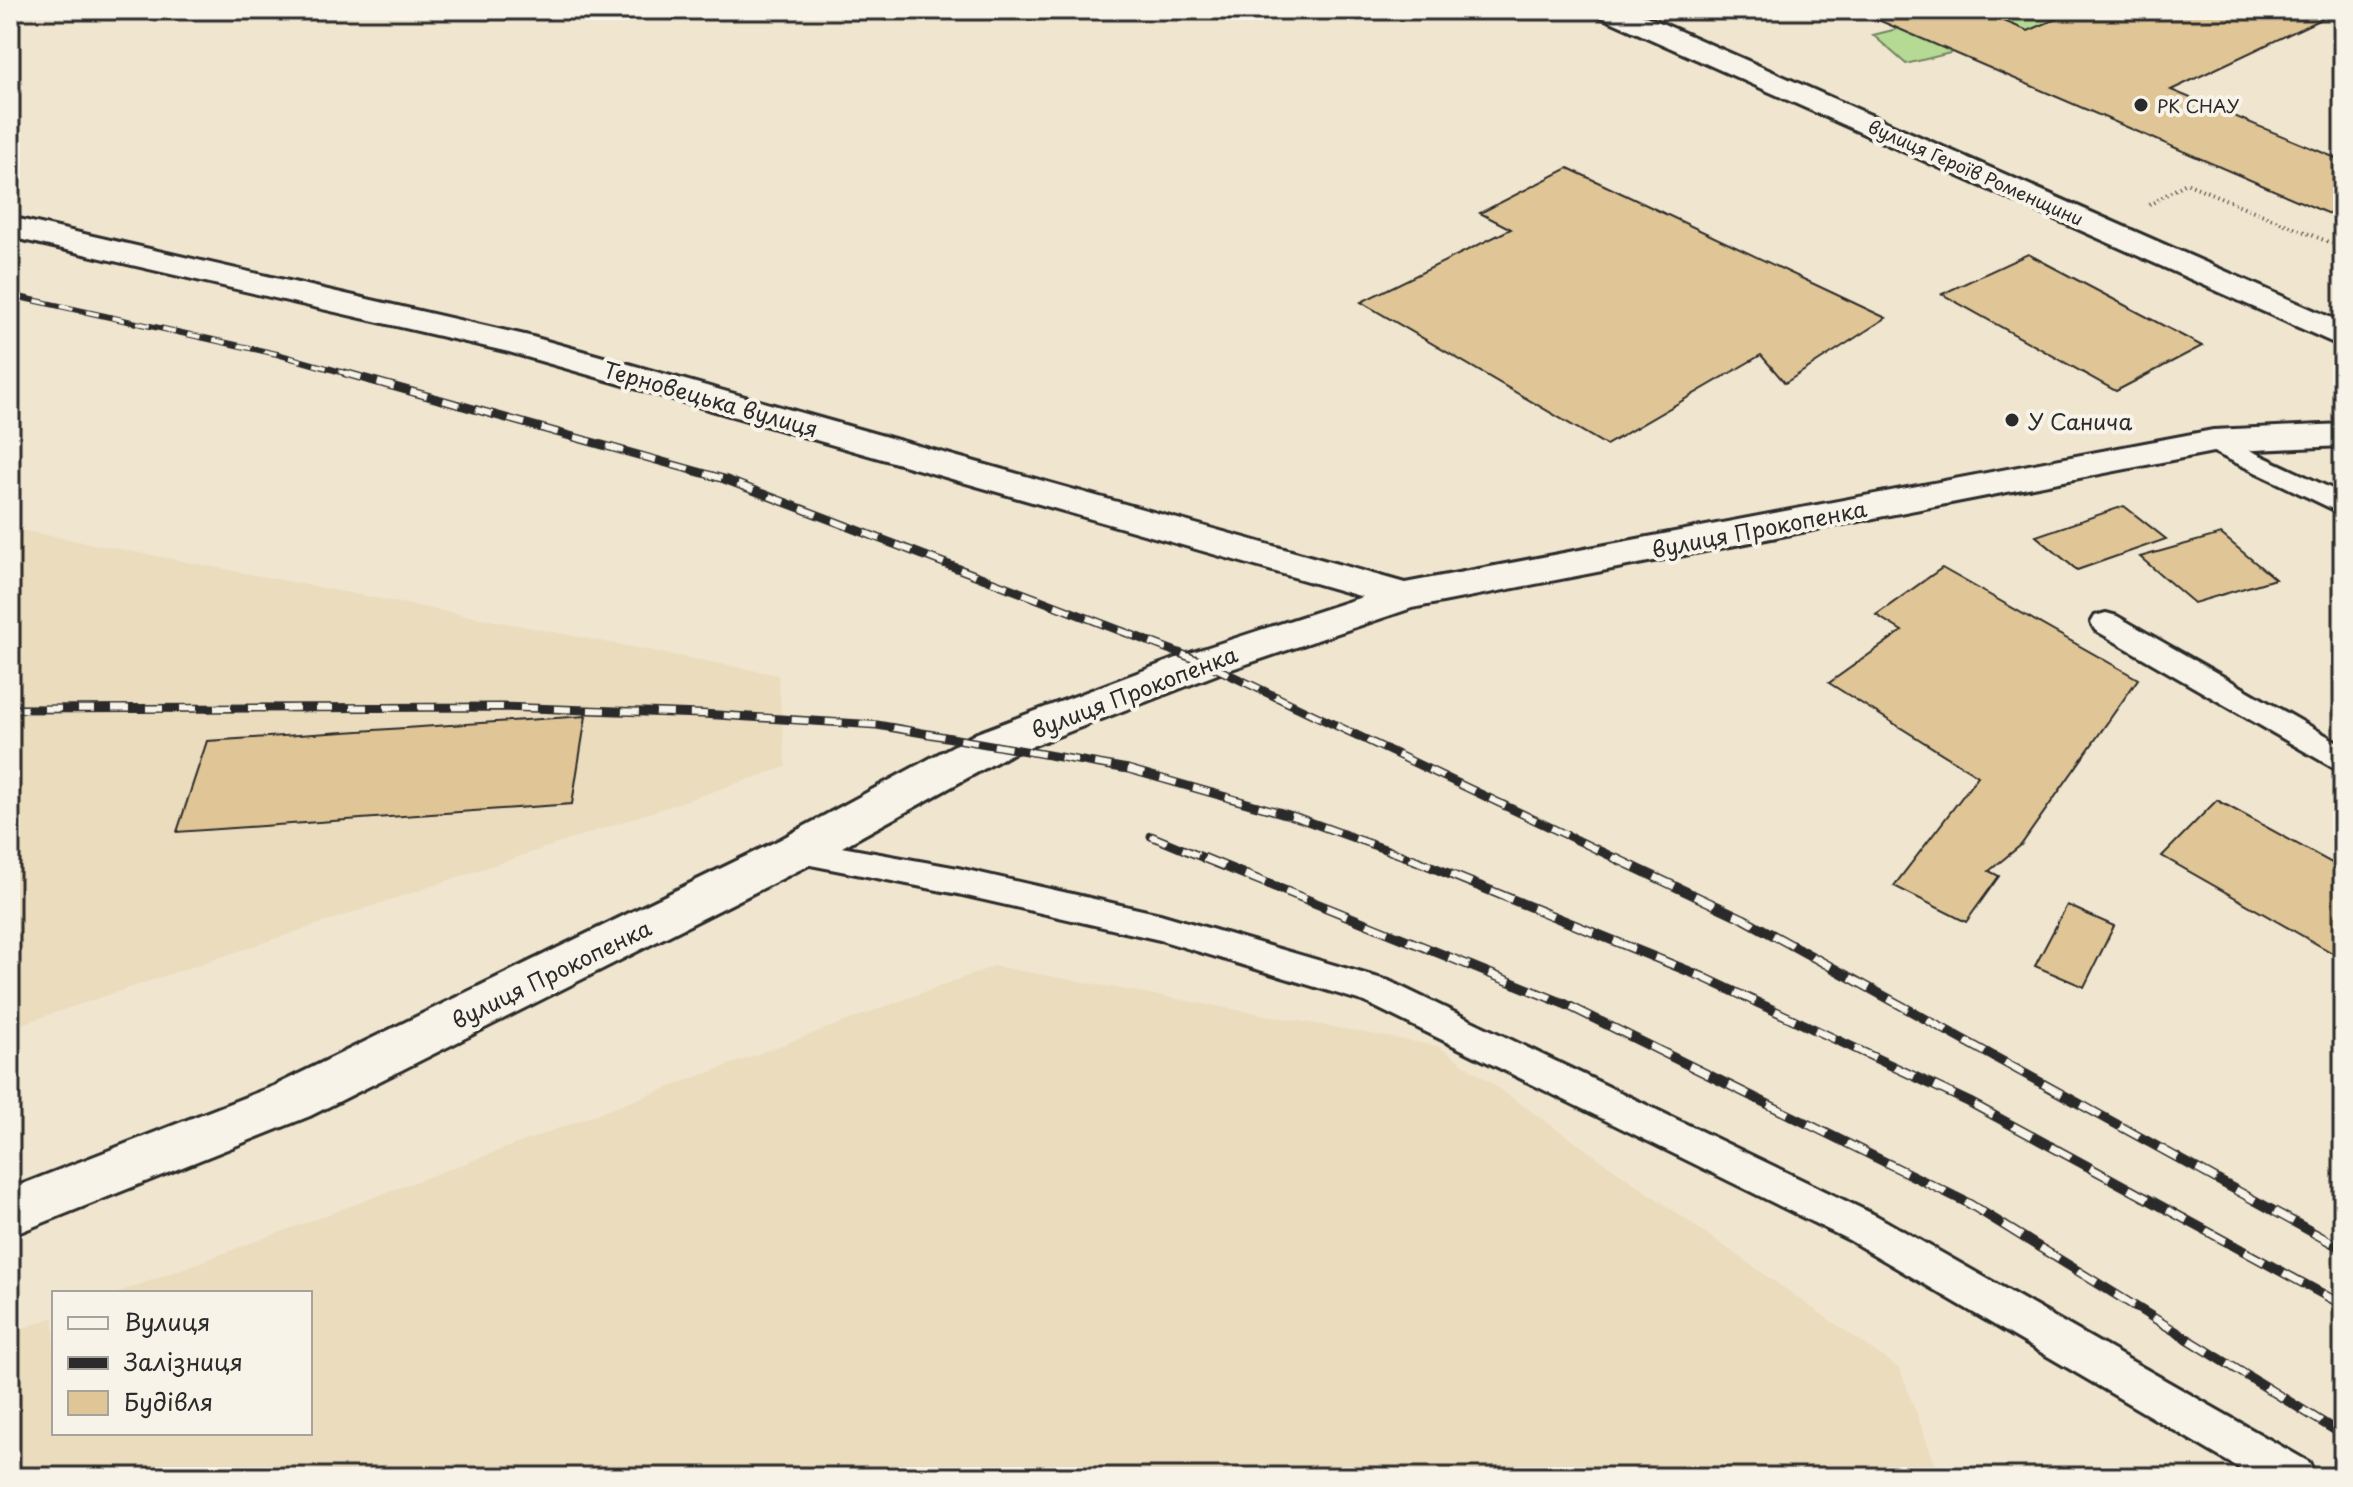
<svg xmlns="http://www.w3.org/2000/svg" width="2353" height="1487" font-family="'Playpen Sans',sans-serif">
<rect width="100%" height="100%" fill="#f0e6cf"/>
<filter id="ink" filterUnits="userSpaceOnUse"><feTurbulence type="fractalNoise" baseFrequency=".0125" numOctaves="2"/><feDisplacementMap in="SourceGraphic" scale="16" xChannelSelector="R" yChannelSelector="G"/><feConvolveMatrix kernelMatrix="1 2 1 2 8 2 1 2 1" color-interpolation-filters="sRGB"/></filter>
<g filter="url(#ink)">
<g fill="#ebdcbe">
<path d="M10 528 778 675 786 767 10 1028Z"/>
<path d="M994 966 1438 1046 1900 1369 1940 1477H10V1333L54 1317V1433H310V1293H117Z"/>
</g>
<path fill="#b5da94" stroke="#708260" stroke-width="2" d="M1954 10H2168L2081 21 1906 64 1873 35 1957 14Z"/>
<g fill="#e0c696" stroke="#2b2b2b" stroke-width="2">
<path d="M1855 10H1977L2028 31 2077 10H2340L2171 90 2343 161V220Z"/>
<path d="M1568 168 1886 318 1785 383 1761 355 1606 445 1361 302 1511 229 1480 213Z"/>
<path d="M2028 254 2202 346 2116 391 1942 294Z"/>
<path d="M2124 506 2166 539 2077 570 2036 536Z"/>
<path d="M2221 534 2275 579 2194 603 2140 557Z"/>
<path d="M1942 568 2138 679 2021 845 1989 871 1999 876 1966 922 1894 886 1978 776 1829 683 1902 631 1876 615Z"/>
<path d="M586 716 572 804 177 832 207 741Z"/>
<path d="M2217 800 2343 869V959L2162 856Z"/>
<path d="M2067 905 2114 926 2084 987 2035 966Z"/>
</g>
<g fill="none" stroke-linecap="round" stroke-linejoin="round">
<defs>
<g id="service">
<path d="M2213 433 2343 494V514L2203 447 2199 441 2203 435Z"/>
<path d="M2106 613 2117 616 2343 745V770L2332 767 2095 630 2091 623 2095 616Z"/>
<path d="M797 839 958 868 1160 914 1389 981 1877 1216 2309 1462 2316 1477H2254L1849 1240 1365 1002 1160 940 958 894 785 860 780 851 785 842Z"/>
</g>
<path id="secondary" d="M10 217 529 336 1419 587 1425 596 1419 605 1405 609 509 352 10 237Z"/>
<g id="primary">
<path d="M1595 10H1632L2343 323V347L1599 16Z"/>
<path d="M2343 424V446L2213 452 1412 608 1220 673 1009 755 813 863 310 1116 10 1236V1189L274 1086 781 839 977 733 1190 653 1405 583 2213 430Z"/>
</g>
</defs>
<use href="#service" stroke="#2b2b2b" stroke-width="6"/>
<use href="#secondary" stroke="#2b2b2b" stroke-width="6"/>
<use href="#primary" stroke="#2b2b2b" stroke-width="6"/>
<path stroke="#2b2b2b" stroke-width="4" stroke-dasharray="1 4" stroke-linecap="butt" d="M2149 205 2186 183 2343 248"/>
<use href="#service" fill="#f7f3e8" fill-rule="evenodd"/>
<use href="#secondary" fill="#f7f3e8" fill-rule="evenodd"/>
<use href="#primary" fill="#f7f3e8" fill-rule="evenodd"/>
<defs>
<path id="rail-far2" d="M10 295 277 354 352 375"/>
<g id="rail-far1">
<path d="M345 373 724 479 1205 663 1619 860"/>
<path d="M10 709 501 707 702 714 877 725 1128 769 1296 817 1415 860"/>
<path d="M1151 836 1209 860"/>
</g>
<g id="rail">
<path d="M1204 858 1565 1004 1968 1203 2343 1435"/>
<path d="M1410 858 1703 977 1969 1102 2343 1305"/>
<path d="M1615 858 1744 919 2343 1249"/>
</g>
</defs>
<use href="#rail-far2" stroke="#2b2b2b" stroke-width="6"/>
<use href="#rail-far1" stroke="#2b2b2b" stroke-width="9"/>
<use href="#rail" stroke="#2b2b2b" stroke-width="10"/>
<use href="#rail-far2" stroke="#f7f3e8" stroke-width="4" stroke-dasharray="13" stroke-linecap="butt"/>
<use href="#rail-far1" stroke="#f7f3e8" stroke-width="6" stroke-dasharray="17" stroke-linecap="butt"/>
<use href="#rail" stroke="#f7f3e8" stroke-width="7" stroke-dasharray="22" stroke-linecap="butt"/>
</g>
</g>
<g fill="#2b2b2b" stroke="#f7f3e8" stroke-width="3">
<circle cx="2141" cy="105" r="8"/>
<circle cx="2012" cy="420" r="8"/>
</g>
<g text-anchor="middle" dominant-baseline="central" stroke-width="8" stroke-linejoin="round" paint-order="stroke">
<g font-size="18" fill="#2b2b2b" stroke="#f7f3e8" text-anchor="start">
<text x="2157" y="105">РК СНАУ</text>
</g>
<g font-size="18" fill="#2b2b2b" stroke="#f7f3e8">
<text transform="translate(1976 172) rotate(24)">вулиця Героїв Роменщини</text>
</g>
<g font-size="22" fill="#2b2b2b" stroke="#f7f3e8">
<text transform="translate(711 398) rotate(16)">Терновецька вулиця</text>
<text transform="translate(1759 528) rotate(-11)">вулиця Прокопенка</text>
<text transform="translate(1134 691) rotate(-21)">вулиця Прокопенка</text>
<text transform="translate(551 973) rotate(-26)">вулиця Прокопенка</text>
</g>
<g font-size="22" fill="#2b2b2b" stroke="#f7f3e8" text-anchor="start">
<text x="2028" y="420">У Санича</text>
</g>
</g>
<rect width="2353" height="1487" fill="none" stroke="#f7f3e8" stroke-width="40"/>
<rect x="20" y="20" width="2313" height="1447" fill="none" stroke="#2b2b2b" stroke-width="3" filter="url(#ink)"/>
<rect x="52" y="1291" width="260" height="144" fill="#f7f3e8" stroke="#a5a39c" stroke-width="2"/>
<rect x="68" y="1317" width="40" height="12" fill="#f7f3e8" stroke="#a5a39c" stroke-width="2"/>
<text x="124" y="1331" font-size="24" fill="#2b2b2b">Вулиця</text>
<rect x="68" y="1357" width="40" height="12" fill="#2b2b2b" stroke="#a5a39c" stroke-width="2"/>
<text x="124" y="1371" font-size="24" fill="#2b2b2b">Залізниця</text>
<rect x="68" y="1391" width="40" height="24" fill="#e0c696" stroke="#a5a39c" stroke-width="2"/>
<text x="124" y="1411" font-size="24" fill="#2b2b2b">Будівля</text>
</svg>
